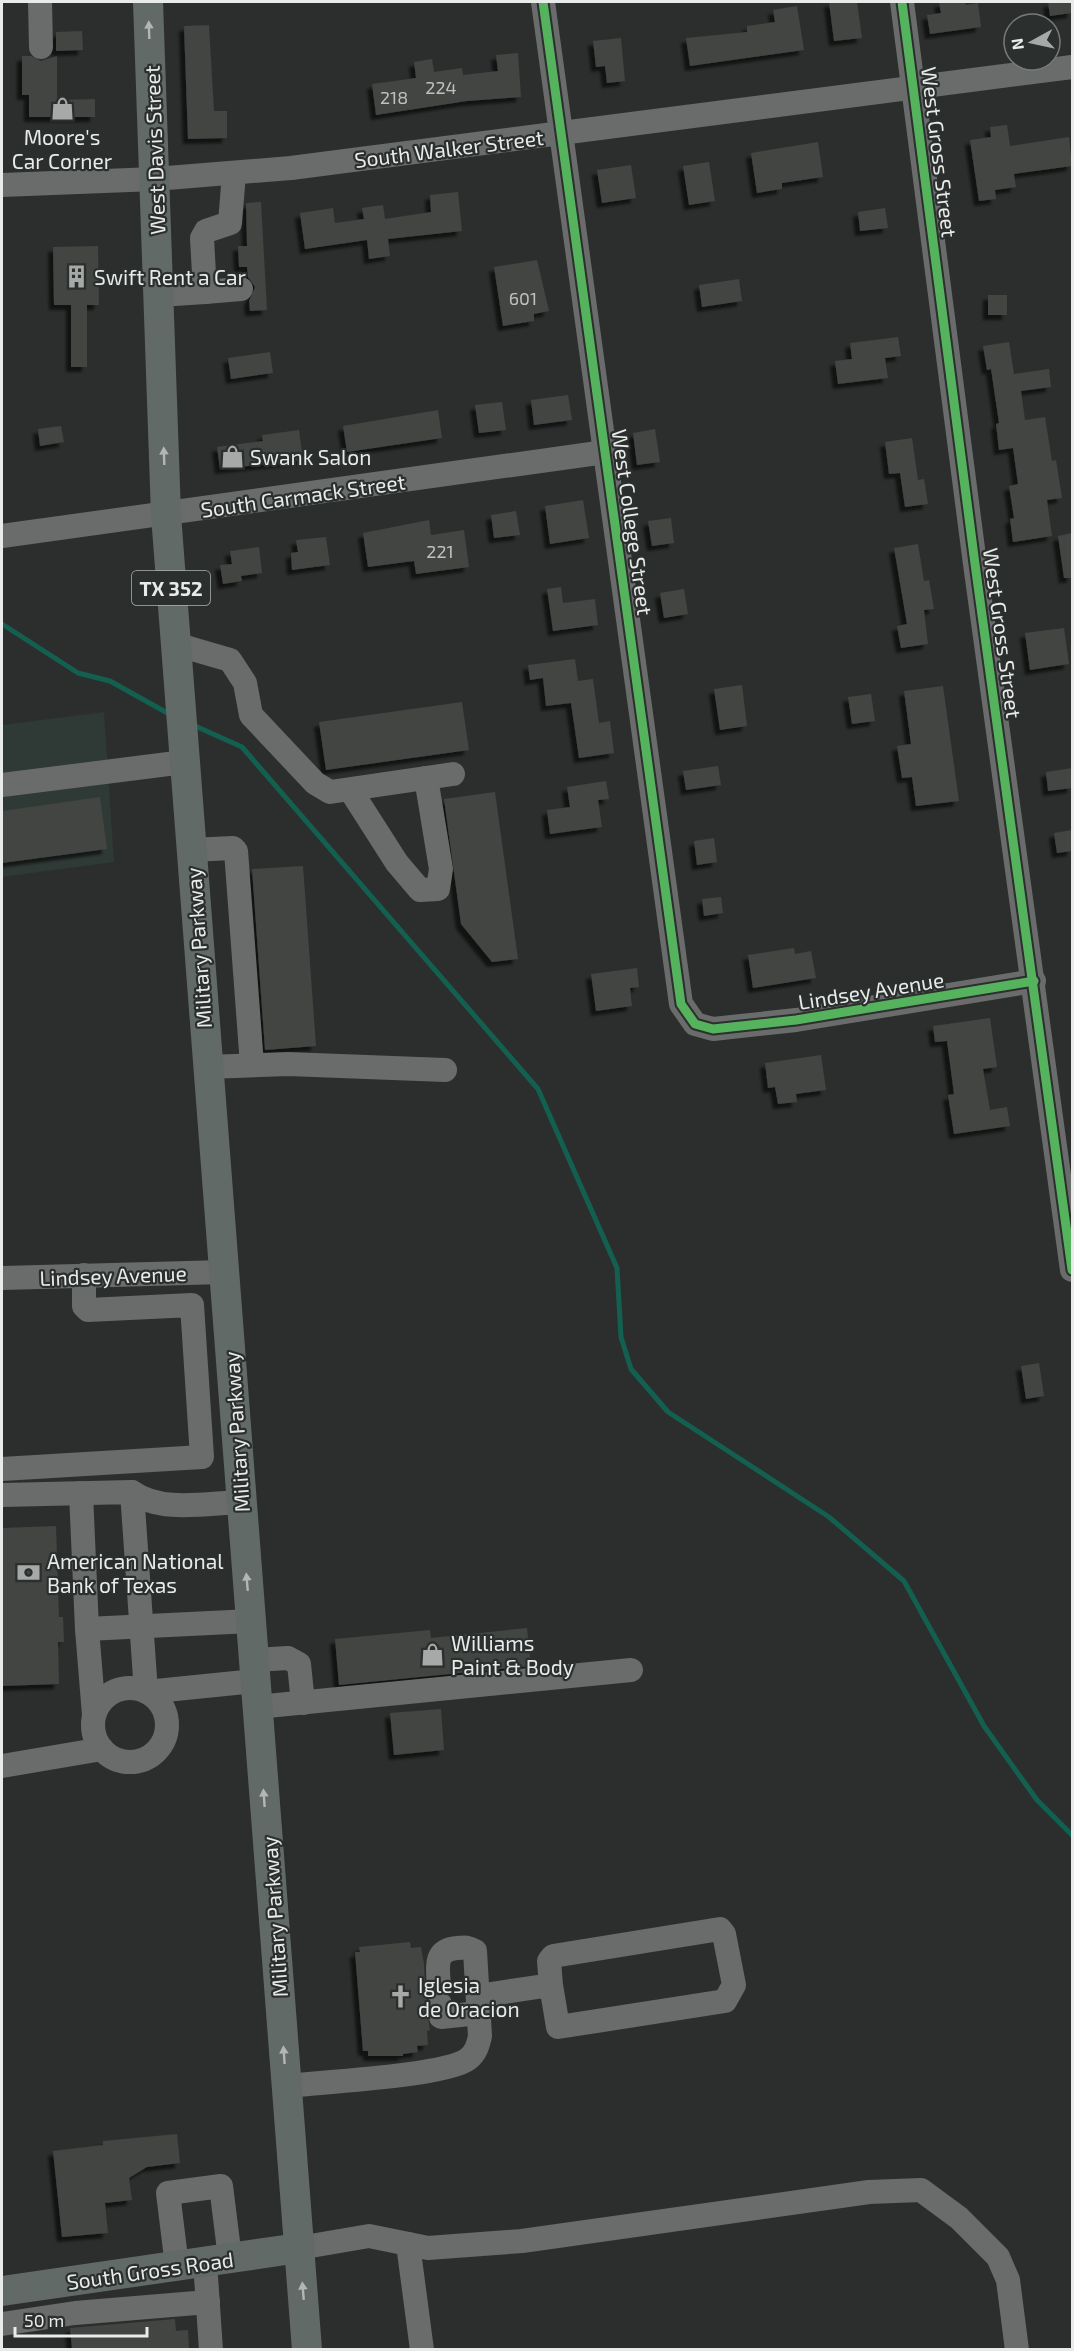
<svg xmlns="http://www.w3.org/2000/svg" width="1074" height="2351" font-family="'Exo 2',sans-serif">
<defs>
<filter id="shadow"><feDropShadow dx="-5" dy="5" stdDeviation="1.5" flood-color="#0009"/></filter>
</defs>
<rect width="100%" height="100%" fill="#2c2e2d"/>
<path fill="#2f3936" d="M104 712 114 862 2 877V725Z"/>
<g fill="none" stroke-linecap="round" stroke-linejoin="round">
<g stroke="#136050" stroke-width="5">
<path d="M2 624 78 673 110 681 171 715"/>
<path d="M193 725 242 747 538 1089 617 1268 621 1337 631 1369 668 1412 829 1517 904 1581 984 1726 1037 1800 1072 1835"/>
</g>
</g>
<g fill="#424443" filter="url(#shadow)">
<path d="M829 2H857L862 38 834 41Z"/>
<path d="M939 2H965L966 5 978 3 981 27 930 34 927 15 941 13Z"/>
<path d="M1048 2H1072V13L1050 16Z"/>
<path d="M797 6 804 50 690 66 686 38 747 32V26L775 22 773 10Z"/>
<path d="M209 25 214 111H227V138L188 139 184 26Z"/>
<path d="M82 31 83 50 56 51V32Z"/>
<path d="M621 38 625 81 607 83 605 66 596 67 593 41Z"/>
<path d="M518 53 521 97 467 101 376 115 372 84 416 78 414 62 432 59 434 72 462 68 463 75 498 71 496 55Z"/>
<path d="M22 56H31L41 61 57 56V100L95 99V117H29V95H22Z"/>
<path d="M1007 125 1010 146 1069 137 1072 166 1014 174 1016 187 995 190 996 199 979 201 970 140 991 137 990 127Z"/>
<path d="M818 142 823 177 782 183V189L757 193 751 153Z"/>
<path d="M709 162 715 201 689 205 683 166Z"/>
<path d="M631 165 636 198 602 203 597 170Z"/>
<path d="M458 192 462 231 388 239 390 256 369 259 367 240 305 249 300 213 333 208 335 223 364 219 362 208 383 205 385 219 431 212 430 195Z"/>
<path d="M261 202 267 310 250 311 249 301 255 287 248 277 247 267H239L238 246H247L246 203Z"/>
<path d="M885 208 888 228 860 231 858 212Z"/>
<path d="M98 246 99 305H87V367H71V305H54L53 247Z"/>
<path d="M537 260 549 311 534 314V321L503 326 494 267Z"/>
<path d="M739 279 742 301 702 307 699 285Z"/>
<rect x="988" y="295" width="19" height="20"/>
<path d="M898 337 901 356 885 358 888 378 838 384 835 361 852 359 850 343Z"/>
<path d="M1009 342 1014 374 1049 369 1051 387 1021 391 1025 420 1045 417 1052 461 1056 460 1062 498 1047 500 1052 536 1013 542 1010 519 1014 518 1009 486 1018 484 1013 448 999 450 996 424 999 423 991 369 987 370 983 346Z"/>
<path d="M270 352 273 373 231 379 228 358Z"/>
<path d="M568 395 572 420 534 425 531 400Z"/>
<path d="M502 402 506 430 479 433 475 405Z"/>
<path d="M438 410 442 438 347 452 343 426Z"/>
<path d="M61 426 64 442 40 446 38 429Z"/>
<path d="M655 429 660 462 637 465 633 433Z"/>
<path d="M299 430 303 460 220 469 217 447 263 441 262 435Z"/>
<path d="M912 438 918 480 924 479 928 504 905 507 900 473 889 474 885 442Z"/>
<path d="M583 500 589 538 550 544 545 506Z"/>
<path d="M516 511 520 535 494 538 491 515Z"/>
<path d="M671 518 674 543 652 546 648 521Z"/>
<path d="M429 520 431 535 464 530 469 567 416 574 414 561 368 567 363 533Z"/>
<path d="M1072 533V578H1064L1058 536Z"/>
<path d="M326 537 330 565 292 570 291 553 298 552 296 540Z"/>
<path d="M918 544 924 581 929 580 934 609 924 610 928 644 901 648 897 626 907 624 894 548Z"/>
<path d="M259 547 262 573 241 576 242 581 223 584 220 565 232 564 230 551Z"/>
<path d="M561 587 563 603 595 599 598 625 553 631 547 589Z"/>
<path d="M684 589 688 614 664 618 660 593Z"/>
<path d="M1064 628 1069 664 1030 670 1025 633Z"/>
<path d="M575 659 578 681 593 679 599 723 610 721 614 753 579 758 571 703 546 706 543 678 530 680 528 665Z"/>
<path d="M742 685 747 726 720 730 714 689Z"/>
<path d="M943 686 959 801 916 806 912 777 902 778 897 746 911 744 904 691Z"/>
<path d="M871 694 875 721 852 724 848 697Z"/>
<path d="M462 702 469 750 326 770 319 722Z"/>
<path d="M718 766 721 785 686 790 683 771Z"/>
<path d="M1072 768V788L1048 791 1046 772Z"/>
<path d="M606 781 609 799 598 800 602 827 550 834 547 810 570 807 567 787Z"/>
<path d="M495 792 518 959 492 962 461 924 444 799Z"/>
<path d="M100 797 107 849 2 863V811Z"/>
<path d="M1072 830V851L1057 853 1054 833Z"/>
<path d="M714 838 717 862 697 865 694 841Z"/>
<path d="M303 866 316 1046 265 1050 252 869Z"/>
<path d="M721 897 723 913 704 916 702 899Z"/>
<path d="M794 948 795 954 811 951 816 978 753 988 748 955Z"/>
<path d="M637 968 639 987 630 988 632 1006 596 1011 591 974Z"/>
<path d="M990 1018 997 1067 983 1069 990 1110 1007 1107 1010 1126 954 1134 948 1095 954 1094 947 1041 935 1042 933 1026Z"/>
<path d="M821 1055 826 1090 796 1094 797 1102 778 1104 775 1087 768 1088 765 1063Z"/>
<path d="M1039 1363 1044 1396 1026 1399 1021 1366Z"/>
<path d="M56 1526 59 1617H63L64 1642H58L59 1684 2 1686V1528Z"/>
<path d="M527 1628 531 1666 339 1685 335 1639 430 1630 431 1638Z"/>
<path d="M441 1709 444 1750 394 1755 390 1713Z"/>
<path d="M410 1942 411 1948 421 1947 424 1964 425 1988 428 1996 426 2005 430 2030 427 2031 428 2045 417 2046 418 2052 403 2054V2056H368V2051H363L355 1952H360L359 1947Z"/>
<path d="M177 2134 180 2163 147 2167 129 2178 132 2200 105 2203 108 2233 62 2237 53 2151 103 2145V2141Z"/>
<path d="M175 2319 176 2331 188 2330 189 2349H72L70 2328Z"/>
</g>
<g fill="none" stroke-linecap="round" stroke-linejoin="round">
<g stroke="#6a6b6b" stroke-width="24">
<path d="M40 2 41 47"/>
<path d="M543 2 681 1004 695 1024 713 1029 796 1020 1034 981"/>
<path d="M902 2 975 564 1072 1270"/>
<path d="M234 173 230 223 206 231 202 238 205 292 241 289"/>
<path d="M2 185 155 179 291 168 1072 67"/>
<path d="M159 295 205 292"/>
<path d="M2 536 605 452"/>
<path d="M175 644 230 660 245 683 251 715 315 783 330 792 453 774"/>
<path d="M2 785 184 762"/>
<path d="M351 791 397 863 420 890 438 889 441 869 426 778"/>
<path d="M190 850 233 848 236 851 252 1065"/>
<path d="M207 1067 288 1064 445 1070"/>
<path d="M2 1278 224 1272"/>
<path d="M2 1469 202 1457 192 1305 88 1310 84 1306V1275"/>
<path d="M132 1492C161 1513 207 1503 241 1502"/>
<path d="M81 1493 87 1629 251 1621"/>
<path d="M2 1495 132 1492 146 1692 255 1681"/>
<path d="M87 1629 94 1715"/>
<path d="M254 1660 288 1658 299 1664 303 1703"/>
<circle cx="130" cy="1725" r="37"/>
<path d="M257 1707 631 1670"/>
<path d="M2 1766 102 1749"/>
<path d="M478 1996 551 1985 558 2027 725 2001 734 1985 724 1934 720 1929 553 1956 549 1961 551 1985"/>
<path d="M440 2004 441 2017 479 2013"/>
<path d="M287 2086C321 2082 446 2076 468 2059 476 2053 478 2045 480 2036L475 1951C468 1947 465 1947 457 1948 433 1950 438 1968 439 1987"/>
<path d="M408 2244 422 2350"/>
<path d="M299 2248 369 2236 428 2248 522 2241 869 2192 921 2190 959 2218 998 2257 1008 2280 1017 2350"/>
<path d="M205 2262 211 2350"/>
<path d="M177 2266 168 2193 221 2186 230 2258"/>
<path d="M2 2324 75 2313 208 2302"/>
</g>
<g stroke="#626a68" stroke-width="30">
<path d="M148 2 166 515 307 2350"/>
<path d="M2 2291 299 2248"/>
</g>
<defs>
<g id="cycleway">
<path d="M543 2 681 1004 695 1024 713 1029 796 1020 1034 981"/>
<path d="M902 2 975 564 1072 1270"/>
</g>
</defs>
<use href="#cycleway" stroke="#2b2f2e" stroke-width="13"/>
<use href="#cycleway" stroke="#56b35d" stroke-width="9"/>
</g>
<defs><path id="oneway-solid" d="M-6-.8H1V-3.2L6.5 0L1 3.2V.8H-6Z" transform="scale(1.5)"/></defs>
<g fill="#b2b7b6">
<use href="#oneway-solid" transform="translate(149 30) rotate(-92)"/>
<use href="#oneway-solid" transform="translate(164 456) rotate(-92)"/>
<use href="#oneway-solid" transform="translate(247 1582) rotate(-95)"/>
<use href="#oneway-solid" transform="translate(264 1798) rotate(-94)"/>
<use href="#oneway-solid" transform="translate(284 2055) rotate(-94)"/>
<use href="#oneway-solid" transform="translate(303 2291) rotate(-95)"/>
</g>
<defs>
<symbol id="shop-bare" viewBox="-9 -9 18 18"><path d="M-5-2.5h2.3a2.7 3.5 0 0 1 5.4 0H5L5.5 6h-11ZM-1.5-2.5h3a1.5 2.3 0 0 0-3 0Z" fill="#a6a9a8" stroke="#2b2f2e" stroke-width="2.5" paint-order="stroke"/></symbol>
<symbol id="building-bare" viewBox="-9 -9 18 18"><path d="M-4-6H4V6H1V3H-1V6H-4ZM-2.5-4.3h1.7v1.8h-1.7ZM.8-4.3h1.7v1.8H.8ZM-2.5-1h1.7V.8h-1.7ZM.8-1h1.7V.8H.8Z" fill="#a6a9a8" stroke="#2b2f2e" stroke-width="2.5" paint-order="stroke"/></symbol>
<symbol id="bank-bare" viewBox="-9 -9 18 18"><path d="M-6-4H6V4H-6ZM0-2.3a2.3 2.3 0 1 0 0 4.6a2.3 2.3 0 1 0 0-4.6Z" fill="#a6a9a8" stroke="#2b2f2e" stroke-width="2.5" paint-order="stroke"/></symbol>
<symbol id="church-bare" viewBox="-9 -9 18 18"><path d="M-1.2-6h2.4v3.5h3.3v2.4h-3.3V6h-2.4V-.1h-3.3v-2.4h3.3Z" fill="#a6a9a8" stroke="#2b2f2e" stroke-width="2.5" paint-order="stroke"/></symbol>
</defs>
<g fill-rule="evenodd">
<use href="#shop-bare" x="46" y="92" width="33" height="33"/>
<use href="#building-bare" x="60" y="260" width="33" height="33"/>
<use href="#shop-bare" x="216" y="440" width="33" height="33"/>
<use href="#bank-bare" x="12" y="1556" width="33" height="33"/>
<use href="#shop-bare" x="416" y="1638" width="33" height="33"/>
<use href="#church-bare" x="384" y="1980" width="33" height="33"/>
</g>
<g text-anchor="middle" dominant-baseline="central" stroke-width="4.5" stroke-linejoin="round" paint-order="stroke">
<g font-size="18" fill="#bec1c0">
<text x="441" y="87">224</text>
<text x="394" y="97">218</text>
<text x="523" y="298">601</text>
<text x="440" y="551">221</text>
</g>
<rect fill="#2b2f2e" stroke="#afb3b2" stroke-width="1.5" x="132" y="571" width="78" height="34" rx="4.5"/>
<g font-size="20" font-weight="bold" fill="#e8ebea">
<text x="171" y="588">TX 352</text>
</g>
<g font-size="21" fill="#e8ebea" stroke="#2b2f2e" text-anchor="start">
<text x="62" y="136" text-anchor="middle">Moore's<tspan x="62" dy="24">Car Corner</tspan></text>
<text x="94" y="276">Swift Rent a Car</text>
<text x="250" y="456">Swank Salon</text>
<text x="47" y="1560">American National<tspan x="47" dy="24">Bank of Texas</tspan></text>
<text x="451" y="1642">Williams<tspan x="451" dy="24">Paint &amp; Body</tspan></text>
<text x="418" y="1984">Iglesia<tspan x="418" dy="24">de Oracion</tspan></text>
</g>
<g font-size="21" fill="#e8ebea" stroke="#2b2f2e">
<text transform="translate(449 148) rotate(-7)">South Walker Street</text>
<text transform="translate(154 150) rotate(-92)">West Davis Street</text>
<text transform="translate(940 152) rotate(83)">West Gross Street</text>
<text transform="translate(303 495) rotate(-8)">South Carmack Street</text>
<text transform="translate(633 522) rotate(82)">West College Street</text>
<text transform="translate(1003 633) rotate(82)">West Gross Street</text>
<text transform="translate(198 948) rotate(-94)">Military Parkway</text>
<text transform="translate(871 990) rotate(-9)">Lindsey Avenue</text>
<text transform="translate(113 1275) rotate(-2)">Lindsey Avenue</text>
<text transform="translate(236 1432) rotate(-94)">Military Parkway</text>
<text transform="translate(274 1917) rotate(-94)">Military Parkway</text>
<text transform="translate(150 2270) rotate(-8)">South Gross Road</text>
</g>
</g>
<rect width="1074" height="2351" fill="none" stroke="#e8ebea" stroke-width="6"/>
<g transform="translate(1032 42) rotate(262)"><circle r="28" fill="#2b2f2e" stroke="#777a79" stroke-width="1.5"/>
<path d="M0-4.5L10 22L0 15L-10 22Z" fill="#a6a9a8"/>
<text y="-9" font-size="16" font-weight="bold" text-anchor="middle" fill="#e8ebea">N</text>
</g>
<path d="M15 2327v9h132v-9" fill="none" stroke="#e8ebea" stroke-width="3"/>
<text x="24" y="2327" font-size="18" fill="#e8ebea" stroke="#2b2f2e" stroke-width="4.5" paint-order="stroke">50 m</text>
</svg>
